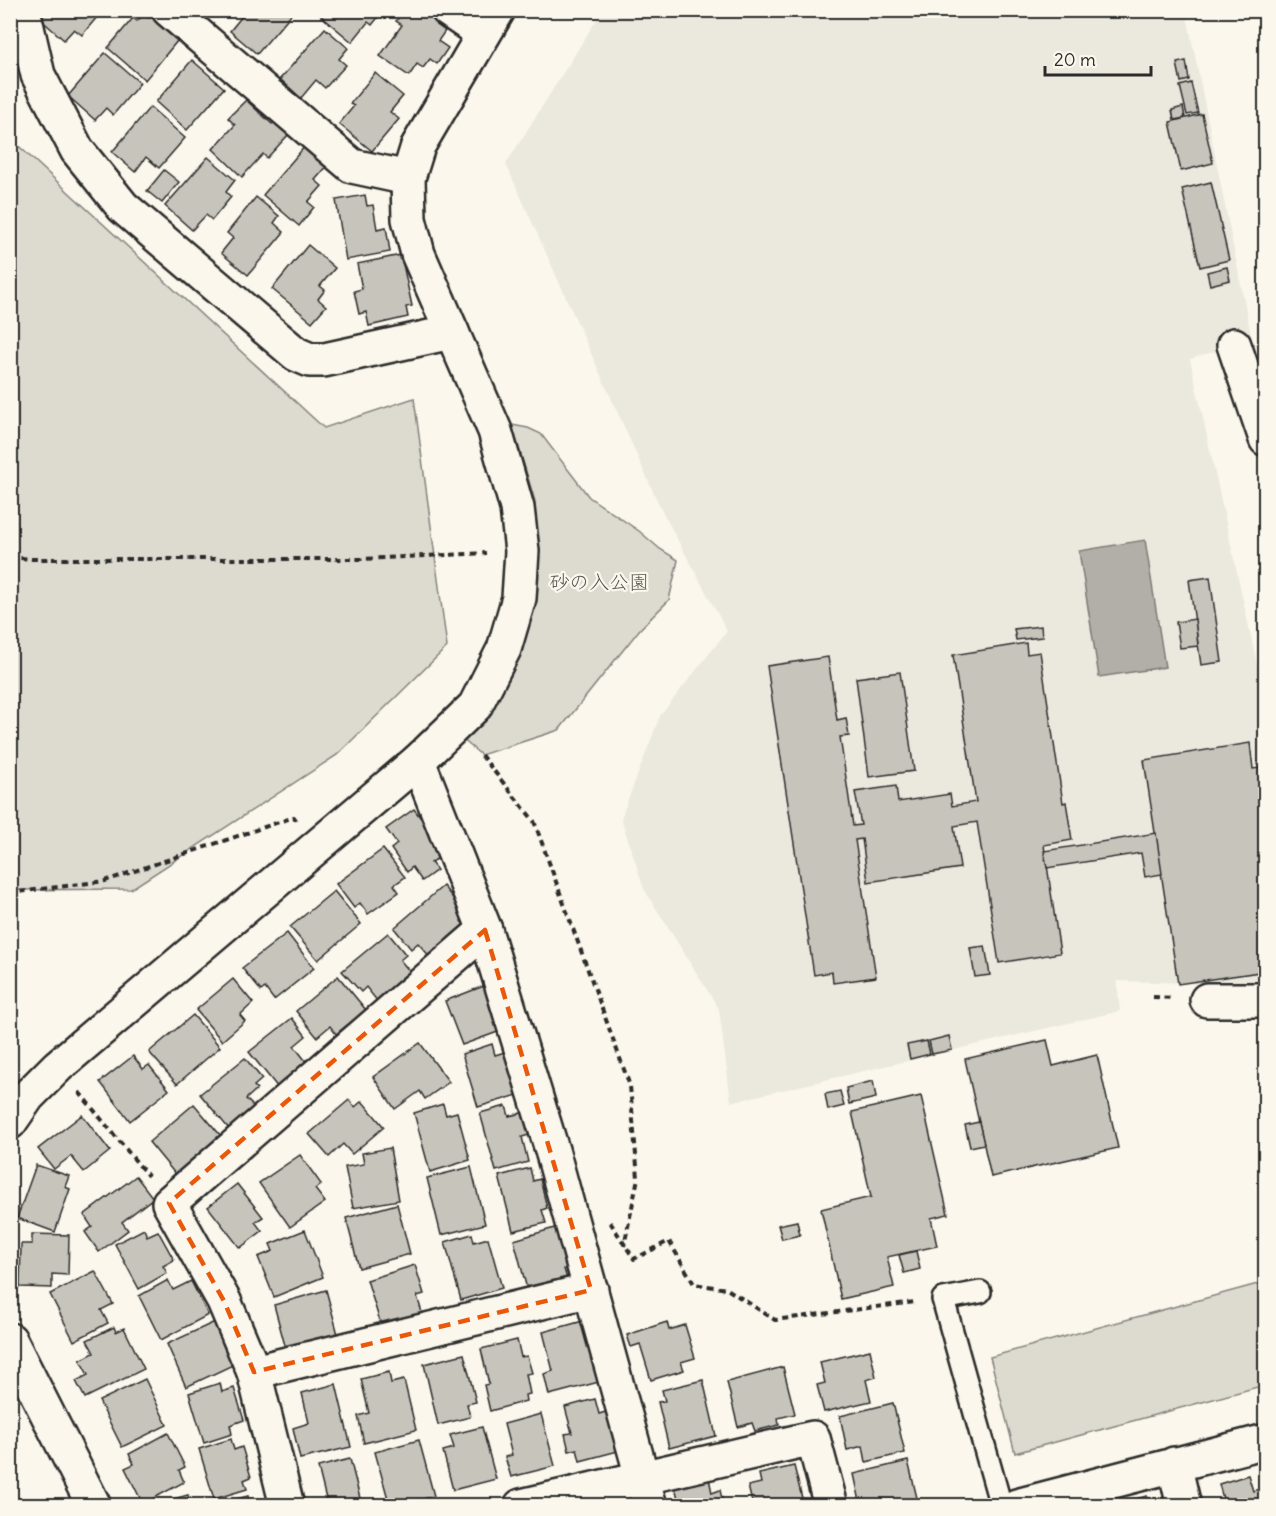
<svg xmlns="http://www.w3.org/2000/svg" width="1276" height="1516" font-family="Delius,'Klee One',sans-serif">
<rect width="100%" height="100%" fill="#fbf7ec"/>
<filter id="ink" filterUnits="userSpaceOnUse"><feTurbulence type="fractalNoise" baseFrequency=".0167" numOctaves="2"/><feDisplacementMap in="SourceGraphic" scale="12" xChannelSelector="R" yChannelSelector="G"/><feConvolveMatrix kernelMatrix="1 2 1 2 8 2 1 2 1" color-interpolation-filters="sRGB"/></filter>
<g filter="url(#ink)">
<path fill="#ebe8de" d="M602 11H1186L1252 340 1190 359 1265 700V985L1117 981 1120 1011 731 1102 719 1009 644 889 621 818 660 716 727 631 661 509 506 164Z"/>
<g fill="#dddad0" stroke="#84827e" stroke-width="1.5">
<path d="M10 138 324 428 414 398 447 647 337 755 131 889 11 890Z"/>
<path d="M512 425 528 428 541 434 589 497 639 531 660 549 678 560 669 600 640 629 559 730 481 755 461 738 496 701 513 660 537 565 535 501Z"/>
<path d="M1265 1282V1385L1015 1453 990 1357Z"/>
</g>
<path fill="#b1afa7" stroke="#7b7a75" stroke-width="1.5" d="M1145 540 1165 667 1099 677 1079 551Z"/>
<g fill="#c7c4bc" stroke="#2b2b2b" stroke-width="1.5">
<path d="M45 10H103L82 35 74 29 64 40 39 18Z"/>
<path d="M239 10H291L293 12 257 54 230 31 243 15Z"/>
<path d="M323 10H384L372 25 368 22 352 42 320 15Z"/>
<path d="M404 10H429L441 20 437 25 445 31 438 41 448 48 437 64 430 59 423 68 417 64 409 76 380 56 402 25 396 21Z"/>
<path d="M154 12 182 35 145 80 108 48 133 18 137 21 144 14 149 18Z"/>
<path d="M325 28 348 48 339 59 346 65 325 88 316 80 301 98 280 79Z"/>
<path d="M105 53 140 83 113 115 106 108 95 120 68 96Z"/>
<path d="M192 60 224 88 187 130 156 102Z"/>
<path d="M1186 61 1189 80 1181 82 1177 63Z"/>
<path d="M375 73 403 96 390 112 399 119 372 151 339 124 354 106 350 104Z"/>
<path d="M1191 83 1198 113 1187 115 1180 86Z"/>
<path d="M246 100 272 124 276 119 290 133 267 158 263 154 242 177 213 149 235 125 228 118Z"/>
<path d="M150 107 185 138 159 168 146 157 135 172 112 152Z"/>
<path d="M1183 107 1185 118 1174 120 1172 110Z"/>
<path d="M1202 114 1213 163 1181 171 1170 122Z"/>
<path d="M306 145 329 164 315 180 322 186 308 202 314 207 299 226 263 195Z"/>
<path d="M208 157 235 180 226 192 231 197 212 220 206 215 192 230 165 206Z"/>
<path d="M164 170 179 182 162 203 147 191Z"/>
<path d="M1211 182 1229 260 1200 267 1182 189Z"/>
<path d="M365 195 367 206 373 205 377 229 386 227 390 252 346 260 336 200Z"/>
<path d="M256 197 279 216 274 223 284 232 248 275 221 253 233 238 227 233Z"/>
<path d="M308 245 335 268 320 286 325 290 318 299 326 306 312 322 272 289Z"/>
<path d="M401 255 412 306 406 307 408 317 369 326 366 312 359 314 354 291 362 289 357 264Z"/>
<path d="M1227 267 1230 280 1210 285 1207 272Z"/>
<path d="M1210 577 1222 662 1201 665 1189 580Z"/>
<path d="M1195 619 1198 646 1180 648 1176 622Z"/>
<path d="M1041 626 1042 637 1016 640 1014 629Z"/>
<path d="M1026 643 1027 654 1040 652 1063 803 1066 802 1072 840 1044 845 1060 953 999 963 977 822 954 826 960 868 868 882 862 839 855 840 876 977 833 983 832 972 814 975 767 666 828 657 837 720 846 718 849 736 840 737 853 826 861 825 855 792 896 786 898 802 950 794 952 806 976 802 953 655Z"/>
<path d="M900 672 914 771 869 777 856 678Z"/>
<path d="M1250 743 1253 769 1266 767V971L1178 984 1144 760Z"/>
<path d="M414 809 446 852 431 863 437 870 422 881 412 867 407 872 391 849 397 844 386 829Z"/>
<path d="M1156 833 1162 874 1145 877 1141 853 1047 868 1044 851Z"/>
<path d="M383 849 405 877 394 885 399 892 368 914 360 903 354 908 336 884Z"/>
<path d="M443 886 467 915 461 921 466 927 431 958 418 943 411 949 394 928Z"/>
<path d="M334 891 361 924 318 960 290 927Z"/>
<path d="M287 933 314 968 274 1000 265 988 261 991 242 968Z"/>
<path d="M388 933 406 955 400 960 412 974 378 1002 366 987 361 992 342 971Z"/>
<path d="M985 946 990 975 975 977 970 948Z"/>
<path d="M338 976 366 1010 336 1034 330 1026 317 1037 296 1011Z"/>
<path d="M233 979 253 1003 240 1015 245 1021 222 1041 196 1010Z"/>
<path d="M489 984 506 1029 462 1045 445 1001Z"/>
<path d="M193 1015 220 1047 177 1084 149 1052Z"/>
<path d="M292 1018 306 1036 294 1046 309 1065 279 1089 249 1052Z"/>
<path d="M949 1036 952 1050 932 1054 929 1041Z"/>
<path d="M1047 1040 1053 1066 1097 1055 1118 1148 991 1177 965 1059Z"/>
<path d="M927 1041 930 1054 910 1059 907 1045Z"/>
<path d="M420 1043 449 1082 425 1099 420 1091 395 1109 373 1077Z"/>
<path d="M492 1044 495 1055 515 1049 521 1094 478 1107 462 1054Z"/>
<path d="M133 1056 143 1069 149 1065 169 1090 130 1121 100 1082Z"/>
<path d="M245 1058 262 1079 254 1086 257 1089 246 1099 255 1108 229 1129 200 1094Z"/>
<path d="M873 1081 876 1098 849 1104 846 1088Z"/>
<path d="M840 1091 844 1106 828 1110 825 1094Z"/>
<path d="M921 1096 948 1214 931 1218 937 1246 887 1257 894 1287 841 1299 821 1209 871 1197 852 1112Z"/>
<path d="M349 1100 355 1107 362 1101 384 1127 352 1154 343 1144 329 1157 309 1134Z"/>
<path d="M194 1104 221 1136 176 1175 149 1142Z"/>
<path d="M443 1104 446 1115 457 1112 470 1160 430 1172 414 1113Z"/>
<path d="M506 1106 509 1116 526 1112 533 1134 522 1137 528 1162 496 1171 480 1113Z"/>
<path d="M82 1115 110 1151 84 1172 71 1156 54 1169 38 1149Z"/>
<path d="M979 1122 984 1144 970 1147 965 1125Z"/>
<path d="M390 1148 399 1200 353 1208 345 1167 364 1164 362 1153Z"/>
<path d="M300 1155 321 1184 315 1189 325 1202 290 1227 259 1183Z"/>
<path d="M36 1165 69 1176 65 1187 70 1189 55 1232 17 1218Z"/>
<path d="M471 1167 485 1224 441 1235 427 1178Z"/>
<path d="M530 1168 533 1181 540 1179 547 1208 542 1210 546 1223 513 1231 499 1176Z"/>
<path d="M136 1176 153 1198 122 1222 128 1230 99 1252 85 1232 92 1227 84 1215Z"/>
<path d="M237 1184 263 1217 255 1222 262 1231 240 1248 208 1207Z"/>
<path d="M397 1204 410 1254 359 1268 346 1218Z"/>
<path d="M797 1221 800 1235 782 1239 778 1225Z"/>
<path d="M558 1227 570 1268 564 1269 568 1282 528 1293 514 1240Z"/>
<path d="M144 1229 147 1236 158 1231 174 1260 163 1266 167 1273 139 1289 115 1244Z"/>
<path d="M305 1230 323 1277 274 1297 258 1257 273 1251 270 1244Z"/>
<path d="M32 1234 69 1235 68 1275 52 1274V1288L20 1287 21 1244H32Z"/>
<path d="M472 1234 474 1242 488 1238 502 1288 461 1300 445 1242Z"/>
<path d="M916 1251 920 1269 904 1273 899 1255Z"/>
<path d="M415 1265 424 1294 417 1296 423 1316 382 1328 367 1280Z"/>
<path d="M95 1271 113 1304 101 1310 108 1323 74 1341 50 1294Z"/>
<path d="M168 1280 173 1290 191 1281 208 1315 161 1340 139 1296Z"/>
<path d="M326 1290 339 1338 287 1353 274 1305Z"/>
<path d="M217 1321 237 1363 186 1387 167 1344Z"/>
<path d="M583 1321 599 1382 549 1395 544 1374 553 1371 543 1332Z"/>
<path d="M667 1322 669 1330 685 1325 695 1358 681 1362 684 1370 651 1380 640 1344 631 1347 627 1335Z"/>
<path d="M114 1327 116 1332 124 1328 144 1369 85 1398 76 1381 88 1375 80 1360 94 1353 87 1340Z"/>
<path d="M517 1340 521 1357 527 1356 532 1373 526 1374 530 1394 525 1395 526 1401 490 1411 484 1385 489 1384 481 1349Z"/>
<path d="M870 1350 876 1377 866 1380 871 1401 824 1412 817 1385 825 1383 820 1362Z"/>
<path d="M464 1354 476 1402 467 1404 470 1417 438 1425 424 1364Z"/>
<path d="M783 1367 795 1414 778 1418 779 1425 755 1431 752 1423 738 1427 727 1382Z"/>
<path d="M389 1372 391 1383 404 1380 416 1430 364 1443 358 1416 369 1413 361 1379Z"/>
<path d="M145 1379 167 1425 122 1447 99 1401Z"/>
<path d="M703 1380 716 1436 669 1448 658 1402 665 1401 662 1390Z"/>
<path d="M220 1383 222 1392 234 1388 244 1420 230 1425 232 1434 204 1443 189 1393Z"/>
<path d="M336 1384 351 1447 300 1459 293 1428 309 1423 302 1393Z"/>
<path d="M595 1399 599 1414 609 1411 618 1451 580 1461 577 1449 569 1451 565 1434 572 1433 565 1407Z"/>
<path d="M893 1403 905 1453 866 1462 863 1446 847 1450 840 1416Z"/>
<path d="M541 1414 555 1466 511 1477 505 1457 512 1455 504 1424Z"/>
<path d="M482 1427 496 1479 453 1490 443 1451 454 1448 450 1435Z"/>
<path d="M168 1433 185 1467 179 1470 184 1482 143 1504 125 1468 134 1464 129 1454Z"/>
<path d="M231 1439 234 1450 242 1447 251 1477 244 1480 247 1489 214 1499 199 1449Z"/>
<path d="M419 1440 434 1496 397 1506H390L375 1452Z"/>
<path d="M350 1459 362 1506H319L327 1503 318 1467Z"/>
<path d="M908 1461 919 1506H876L875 1504 861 1506 854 1474Z"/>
<path d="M794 1466 804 1506H753L748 1486 761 1483 759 1474Z"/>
<path d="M1248 1475 1253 1491 1262 1488 1266 1506H1225L1219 1484Z"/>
<path d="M709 1478 712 1493 720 1490 723 1504 731 1502 732 1506H680L675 1487Z"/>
<path d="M188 1495 191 1506 156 1504Z"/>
<path d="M248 1496 250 1504 267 1500 268 1506H219L218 1504Z"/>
<path d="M1147 1496 1149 1501 1168 1497 1170 1506H1134L1132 1500Z"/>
</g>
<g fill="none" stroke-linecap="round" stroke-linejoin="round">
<defs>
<path id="service" d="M980 1292 943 1299 1001 1506"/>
<g id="minor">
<path d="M23 10 38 75 77 150 123 207 296 354 310 360H324L452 332"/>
<path d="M169 10 352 166 408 178"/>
<path d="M448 10 483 34"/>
<path d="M1234 345 1266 439"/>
<path d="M418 761 485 930 552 1150 650 1506"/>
<path d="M1207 1000H1266"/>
<path d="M10 1122 28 1096 58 1066 418 761 475 706 504 649 519 598 522 551 517 508 495 431 418 254 409 219 408 178 418 146 498 10"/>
<path d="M10 1340 94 1506"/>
<path d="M254 1372 591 1290"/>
<path d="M1174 1464 1184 1506"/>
<path d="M287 1506 254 1372 224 1301 169 1203 485 930"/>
<path d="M521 1506 813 1438 831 1506"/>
<path d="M1017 1506 1266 1441"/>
</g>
</defs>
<use href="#service" stroke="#2b2b2b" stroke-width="26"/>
<use href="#minor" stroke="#2b2b2b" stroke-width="38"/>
<g stroke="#2b2b2b" stroke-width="4" stroke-dasharray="6 4.5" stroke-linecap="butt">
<path d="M10 557 32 559H362L486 553"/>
<path d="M481 755 534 821 630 1086 638 1178 624 1246"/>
<path d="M10 893 105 881 294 817 296 820"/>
<path d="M1153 997 1173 998"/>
<path d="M79 1092 148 1176"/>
<path d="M610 1222 634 1259 669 1241 694 1284 727 1289 775 1320 915 1302"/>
</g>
<use href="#service" stroke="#fbf7ec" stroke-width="21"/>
<use href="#minor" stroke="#fbf7ec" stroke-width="33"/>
</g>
</g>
<path fill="none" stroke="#e8590c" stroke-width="4.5" stroke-dasharray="12 8" stroke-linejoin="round" d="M485 930 591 1290 254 1372 224 1301 169 1203Z"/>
<g text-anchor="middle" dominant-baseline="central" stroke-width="4.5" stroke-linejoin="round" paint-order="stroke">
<g font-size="20" fill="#585754" stroke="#fbf7ec">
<text x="599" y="581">砂の入公園</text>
</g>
</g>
<rect width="1276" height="1516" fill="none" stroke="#fbf7ec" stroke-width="36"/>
<rect x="18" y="18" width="1240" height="1480" fill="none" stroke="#2b2b2b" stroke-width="2" filter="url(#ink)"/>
<path d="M1045 66v9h106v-9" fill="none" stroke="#2b2b2b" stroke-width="3"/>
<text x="1054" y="66" font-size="18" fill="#2b2b2b" stroke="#fbf7ec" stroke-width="4.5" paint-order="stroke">20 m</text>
</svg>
